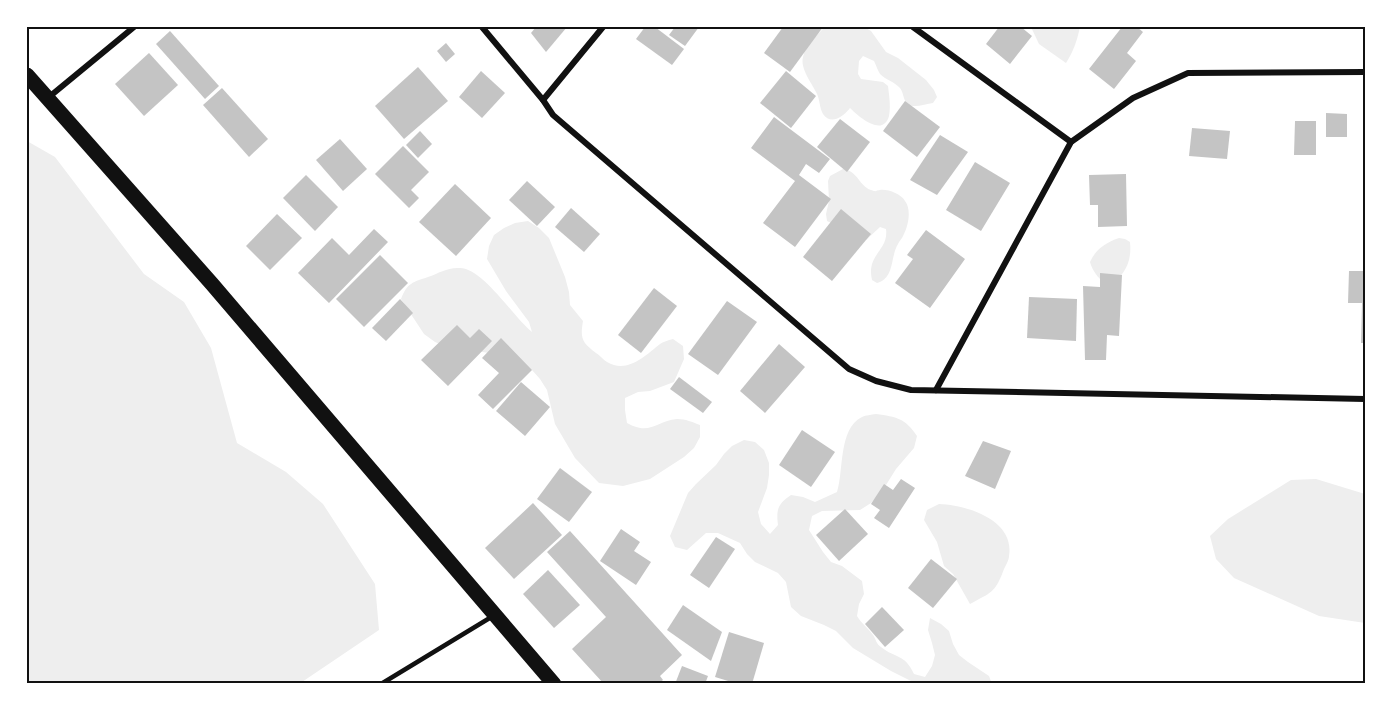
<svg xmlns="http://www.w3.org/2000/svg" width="1392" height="711" font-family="'Fira Sans',sans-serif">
<rect width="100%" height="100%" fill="#fff"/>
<g fill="#eee">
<path d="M825 27H864L871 31 886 52 898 58 926 80 934 90 937 97 933 103C926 104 915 108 909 105 903 102 904 93 900 88 895 82 886 80 880 74 878 71 876 65 874 61L863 56 859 61 858 74 861 79 883 82 888 86C889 95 891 106 889 116 883 138 858 116 850 108 844 116 831 126 823 114 819 107 820 98 816 92 811 82 800 68 803 57 806 44 816 36 825 27Z"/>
<path d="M1031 27H1080C1077 41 1073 52 1066 63L1039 44Z"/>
<path d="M27 141 55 157 144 274 184 302 211 348 237 443 286 472 323 504 375 584 379 630 299 684H27Z"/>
<path d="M843 169C858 171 859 186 871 190 877 192 874 191 880 190 888 189 901 194 905 201 912 210 908 227 903 236 902 239 899 241 898 244 890 257 895 278 877 283L872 280C866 254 889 251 886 229L880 227 866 240 827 221 826 214 829 201 828 181 830 176Z"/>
<path d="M528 221 539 228 549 238 565 277 569 292 570 305 583 321C580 339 582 342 596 353 600 355 603 360 607 362 627 374 645 356 660 344 663 342 668 340 673 339L683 346 684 359 674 382 650 391 638 392 625 398V410L627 423C650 436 656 421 677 419 686 419 692 422 700 425V437L694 448 684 457 650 479 623 486 599 483 575 458 555 424 547 390 540 379 532 370 495 354 470 350 457 351 435 342 424 334 401 299C407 283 413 282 428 277 439 273 448 267 460 268 483 268 514 318 532 332L529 322 506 291 487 259 489 246 494 235 504 228 515 223Z"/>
<path d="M1119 238 1125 239 1130 242C1132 262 1125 275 1109 286 1100 280 1093 273 1090 262 1096 249 1105 243 1119 238Z"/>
<path d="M876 414C897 417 905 418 917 436L914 448 896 469 881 493 871 503 860 510 822 511 812 516 809 530 823 552 831 562 842 566 862 581 864 594 859 604 857 616C861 623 868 628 873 635 876 639 876 644 881 647 896 659 904 653 914 674L925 677 932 666 935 655 932 643 928 630 930 618 941 624 949 631 953 644 959 655 968 662 989 676 992 684H917L891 671 853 648 836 631 824 625 801 616 791 607 786 582 778 573 755 562 747 554 740 543 718 533H706L687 550 675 547 670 536 688 493 696 484 716 465 724 454 732 446 744 440 755 442 764 450 769 463V475L767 488 758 512 761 524 770 534 778 525C776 509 778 504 791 495L803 497 815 502 837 492C844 471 838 429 862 417 866 415 871 415 876 414Z"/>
<path d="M1316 479 1365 494V623L1319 616 1234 578 1216 559 1210 536 1228 519 1291 480Z"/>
<path d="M939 504C967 505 1015 520 1009 556 1009 560 1006 565 1004 569 995 593 992 592 970 604L953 574 944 566 937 542 924 520 927 510Z"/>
</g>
<g fill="#c4c4c4">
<path d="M536 27H567L546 52 531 33Z"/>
<path d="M645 27H655L684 49 672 65 636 39Z"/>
<path d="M675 27H699L685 46 669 35Z"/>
<path d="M783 27H823L790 72 764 53Z"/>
<path d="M999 27H1021L1032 36 1010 64 986 44Z"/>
<path d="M1122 27H1137L1143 32 1127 53 1136 61 1114 89 1089 69Z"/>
<path d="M170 31 219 86 205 99 156 44Z"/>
<path d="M446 43 455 54 446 62 437 51Z"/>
<path d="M149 53 178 85 144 116 115 84Z"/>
<path d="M418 67 448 101 404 139 375 106Z"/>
<path d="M481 71 505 93 482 118 459 97Z"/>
<path d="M786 71 816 96 791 128 760 103Z"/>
<path d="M222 88 268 139 249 157 203 105Z"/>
<path d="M905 101 940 127 917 157 883 131Z"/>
<path d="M1326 113 1347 114V137H1326Z"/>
<path d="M774 117 830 159 819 173 806 164 799 175 831 199 795 247 763 223 795 181 751 148Z"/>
<path d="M840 119 870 142 847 172 817 147Z"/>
<path d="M1295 121H1316V155H1294Z"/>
<path d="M1192 128 1230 131 1227 159 1189 156Z"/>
<path d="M420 131 432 144 418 158 406 145Z"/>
<path d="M940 135 968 152 937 195 910 180Z"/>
<path d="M340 139 367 169 343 191 316 160Z"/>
<path d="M403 146 429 172 411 190 419 198 409 208 375 174Z"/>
<path d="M975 162 1010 183 981 231 946 210Z"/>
<path d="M1126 174 1127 226 1098 227V205H1090L1089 175Z"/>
<path d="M306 175 338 207 315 231 283 198Z"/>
<path d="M527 181 555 207 537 226 509 200Z"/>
<path d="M455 184 491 218 456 256 419 222Z"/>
<path d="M571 208 600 234 584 252 555 227Z"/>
<path d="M841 209 871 234 832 281 803 257Z"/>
<path d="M277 214 302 238 270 270 246 246Z"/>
<path d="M374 229 388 242 329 303 298 273 332 238 349 255Z"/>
<path d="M926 230 965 259 930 308 895 283 913 259 907 255Z"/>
<path d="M380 255 408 283 364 327 336 299Z"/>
<path d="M1349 271H1365V343H1361L1362 303H1348Z"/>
<path d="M1100 273 1122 275 1119 336 1107 335 1106 360H1085L1083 286 1100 287Z"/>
<path d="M654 288 677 306 641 353 618 335Z"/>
<path d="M1029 297 1077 299 1076 341 1027 338Z"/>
<path d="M400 299 413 313 386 341 372 328Z"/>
<path d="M727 301 757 322 718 375 688 354Z"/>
<path d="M457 325 470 338 479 329 492 341 448 386 421 360Z"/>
<path d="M501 338 532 370 493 409 478 395 499 373 482 358Z"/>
<path d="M779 344 805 367 765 413 740 391Z"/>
<path d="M679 377 712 402 703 413 670 389Z"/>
<path d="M521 382 550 407 525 436 496 411Z"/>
<path d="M802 430 835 452 811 487 779 465Z"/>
<path d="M983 441 1011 451 995 489 965 476Z"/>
<path d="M560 468 592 492 569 522 537 499Z"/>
<path d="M901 479 915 488 889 528 874 518 880 510 871 504 884 484 893 490Z"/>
<path d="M533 503 562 535 514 579 485 548Z"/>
<path d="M845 509 868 534 839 561 816 535Z"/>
<path d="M621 529 640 542 634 551 651 562 636 585 600 561Z"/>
<path d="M570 531 682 655 660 676 663 680 658 684H604L572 649 606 617 547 552Z"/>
<path d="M716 537 735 549 709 588 690 575Z"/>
<path d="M931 559 957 579 933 608 908 588Z"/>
<path d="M548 570 580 605 554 628 523 594Z"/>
<path d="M683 605 722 632 711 661 667 630Z"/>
<path d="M882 607 904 630 885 647 865 624Z"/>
<path d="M729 632 764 643 752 684H738L715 677Z"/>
<path d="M682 666 708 676 705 684H675Z"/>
</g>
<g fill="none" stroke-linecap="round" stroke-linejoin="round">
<path stroke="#111" stroke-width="4.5" d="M381 684 493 616"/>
<g stroke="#111" stroke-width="6">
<path d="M482 27 543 100 553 115 849 369 876 381 911 390 1365 399"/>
<path d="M913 27 1071 142"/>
<path d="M49 97 134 27"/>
<path d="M543 100 603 27"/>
<path d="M936 390 1071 142 1133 98 1188 73 1365 72"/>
</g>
<path stroke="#111" stroke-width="15" d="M27 75 212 284 554 684"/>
</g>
<rect width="1392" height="711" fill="none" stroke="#ffffff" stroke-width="57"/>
<rect x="28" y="28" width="1336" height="654" fill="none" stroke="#111" stroke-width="2"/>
</svg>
